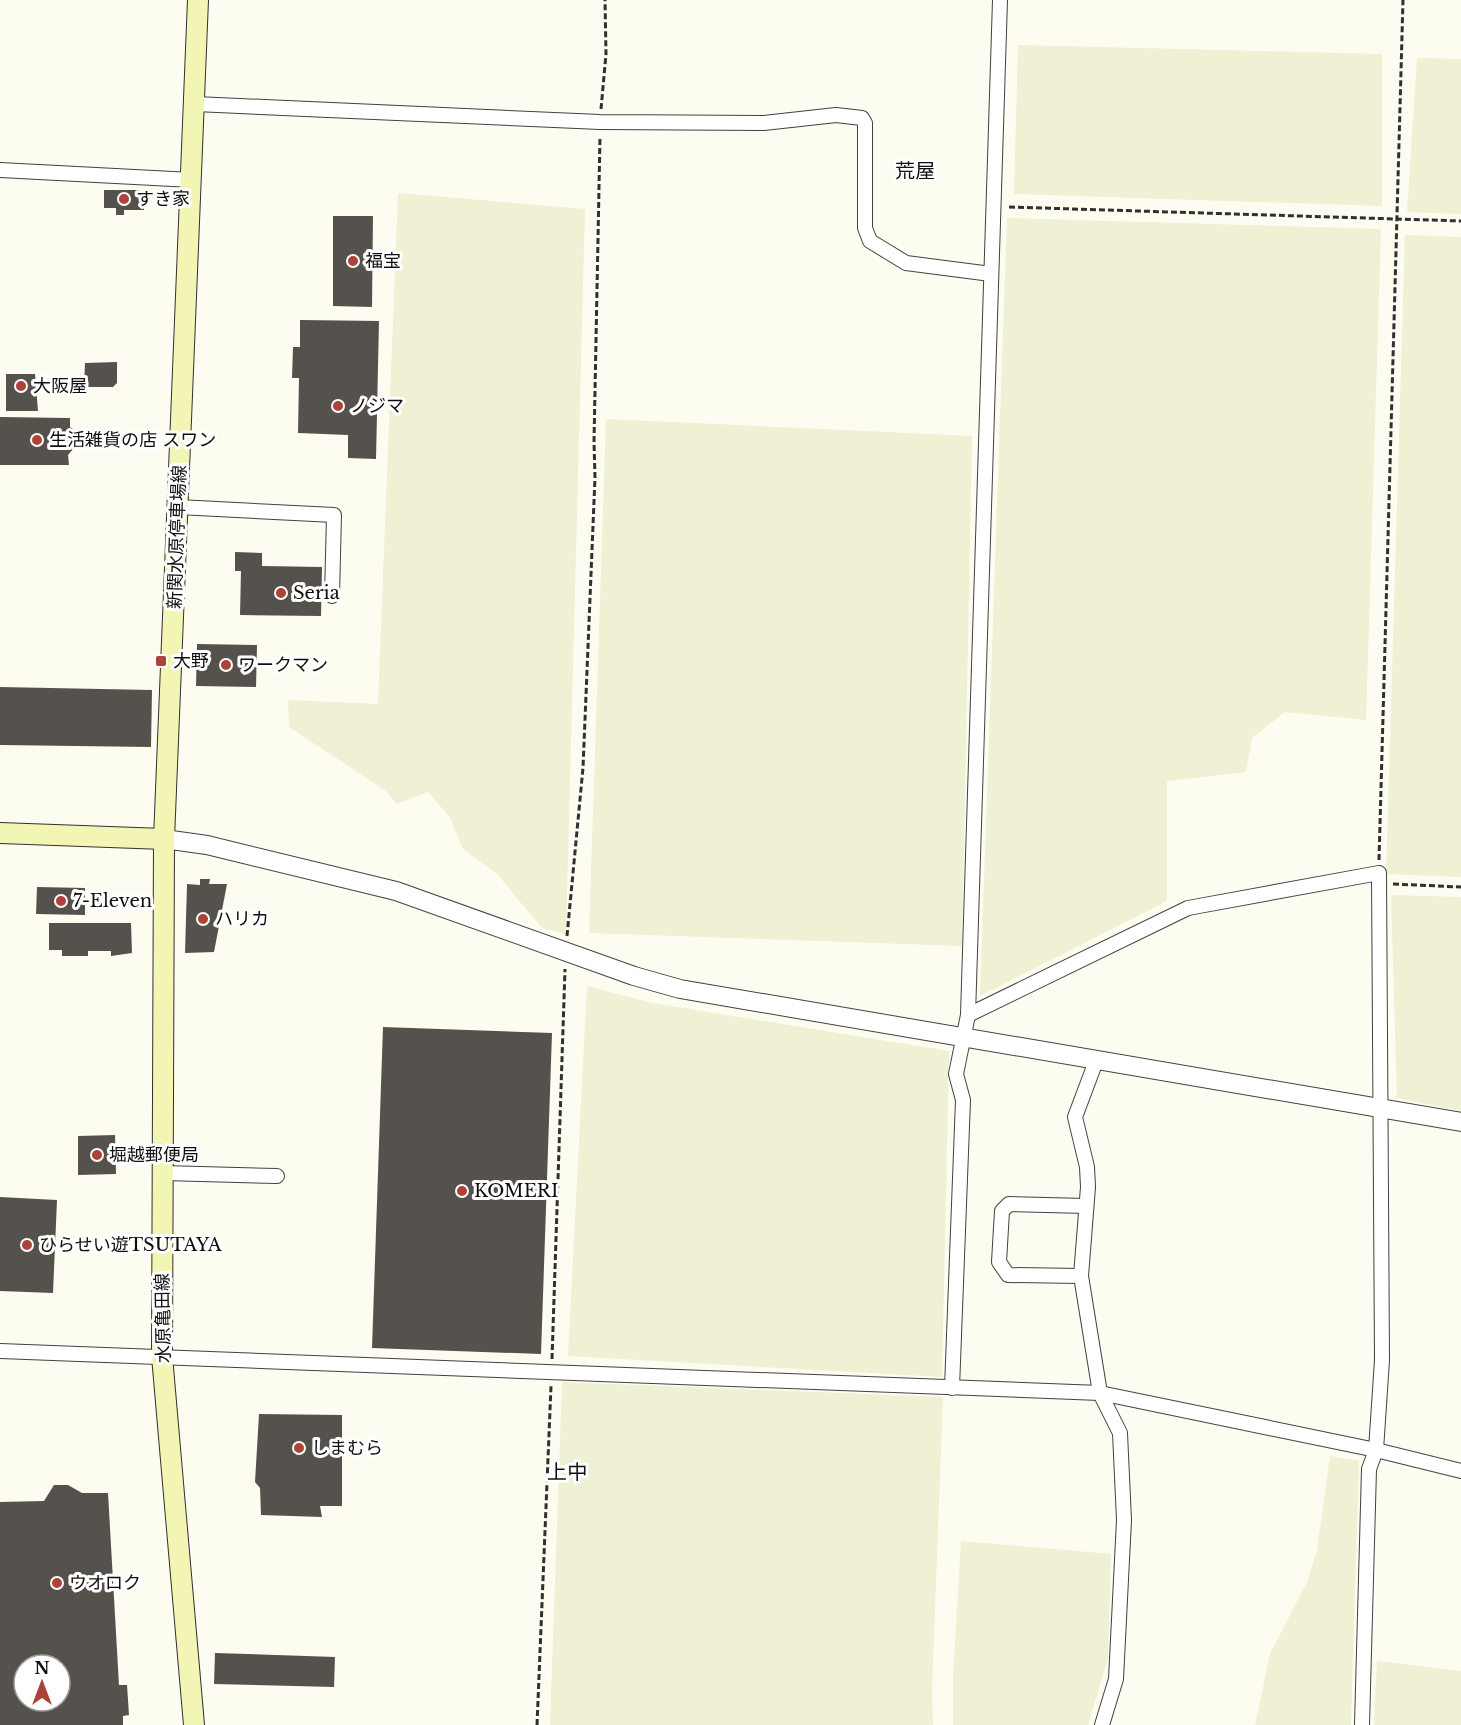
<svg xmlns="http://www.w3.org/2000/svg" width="1461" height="1725" font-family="'Libre Baskerville','Noto Sans JP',serif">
<rect width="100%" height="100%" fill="#fdfcf1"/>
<g fill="#eff0d4">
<path d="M1018 45 1382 54V206L1014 194Z"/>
<path d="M1417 58 1461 59V214L1407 212Z"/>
<path d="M398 193 585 209 566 934 542 928 497 874 463 849 449 816 428 792 397 804 386 791 289 727 288 700 378 704Z"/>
<path d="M1007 218 1381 229 1366 720 1285 712 1252 738 1246 772 1167 781V901L980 996Z"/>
<path d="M1405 235 1461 237V877L1386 874Z"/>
<path d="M606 419 972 436 962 946 589 933Z"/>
<path d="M1391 895 1461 897V1111L1397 1098Z"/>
<path d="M587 986 652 1003 949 1051 942 1377 568 1356Z"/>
<path d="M562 1382 943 1397 932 1690 933 1725H550Z"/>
<path d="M1330 1456 1359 1461 1351 1725H1255L1270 1654 1308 1580 1317 1550Z"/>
<path d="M961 1541 1111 1554 1108 1658 1088 1725H953V1676Z"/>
<path d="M1377 1661 1461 1671V1725H1374Z"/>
</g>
<g fill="#55514c" fill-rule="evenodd">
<path d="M104 190H145L144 210H124V215H116V208H104Z"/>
<path d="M333 216H373L372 307 333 306Z"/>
<path d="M300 320 379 321 376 459 348 458V435L298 433 299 378H292L293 347H300Z"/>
<path d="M117 362V383L113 387H84L85 363Z"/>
<path d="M6 374H35L38 411H6Z"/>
<path d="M0 417 70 418V427L75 431 73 449 68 455 69 465H0Z"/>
<path d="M235 552 262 553V566L322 567 321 616 240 615 241 571H235Z"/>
<path d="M197 644 257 645 256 687 196 686Z"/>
<path d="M0 687 152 690 151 747 0 745Z"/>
<path d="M200 879H210L209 884H227L214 952 185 953 187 884 200 885Z"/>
<path d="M37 887 85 888V915L36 914Z"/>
<path d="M49 923H131L132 953 111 956V951H88V956H62V950H49Z"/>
<path d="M383 1027 552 1033 541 1354 372 1348Z"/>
<path d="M115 1135 116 1174 78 1175V1136Z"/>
<path d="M0 1197 57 1200 53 1293 0 1291Z"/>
<path d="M259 1414 342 1415V1506H320L322 1517 261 1515 260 1488 255 1482Z"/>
<path d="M54 1485H68L82 1493H108L119 1685H127L129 1715 123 1716V1725H0V1502L44 1501ZM24 1665H60V1701H24Z"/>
<path d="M215 1653 335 1657 334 1687 214 1684Z"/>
</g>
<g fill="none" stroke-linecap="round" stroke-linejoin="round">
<defs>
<g id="minor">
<path d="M195 104 600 122 764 123 836 115 862 118 865 123V228L870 241 906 263 991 274"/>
<path d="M0 170 192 180"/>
<path d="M178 507 334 515 332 596"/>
<path d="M968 1015 1188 908 1379 873 1382 1360 1376 1450 1369 1469 1362 1725"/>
<path d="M1096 1061 1075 1117 1087 1167 1088 1187 1081 1276 1100 1393 1120 1433 1124 1520 1116 1679 1102 1725"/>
<path d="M163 1173 277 1176"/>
<path d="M1081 1276 1008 1275 999 1262 1002 1211 1009 1204 1086 1206"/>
<path d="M0 1351 1100 1393 1376 1450 1461 1471"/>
<path d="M952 1388 963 1100 956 1074 968 1015 1000 0"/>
</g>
<path id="tertiary" d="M164 839 207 845 396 891 634 976 680 989 1461 1122"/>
<g id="secondary">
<path d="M0 833 164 839"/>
<path d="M194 1725 162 1356 164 839 198 0"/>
</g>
</defs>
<use href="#minor" stroke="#414141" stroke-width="16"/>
<use href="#tertiary" stroke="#414141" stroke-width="20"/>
<use href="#secondary" stroke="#303030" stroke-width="22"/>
<g stroke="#303030" stroke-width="3" stroke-dasharray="6 3" stroke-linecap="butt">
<path d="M601 109 606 54 605 0"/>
<path d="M1009 207 1461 221"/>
<path d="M1379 860 1403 0"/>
<path d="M1393 884 1461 887"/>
<path d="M567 936 583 768 595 477 594 442 600 137"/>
<path d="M552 1359 565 969"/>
<path d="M537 1725 551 1386"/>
</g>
<use href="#minor" stroke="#fff" stroke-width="14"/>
<use href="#tertiary" stroke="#fff" stroke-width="18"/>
<use href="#secondary" stroke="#f3f5b4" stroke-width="20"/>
</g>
<g fill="#ac4238" stroke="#fff" stroke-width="2">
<circle cx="124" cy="199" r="6"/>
<circle cx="353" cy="261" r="6"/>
<circle cx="21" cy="386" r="6"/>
<circle cx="338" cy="406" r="6"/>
<circle cx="37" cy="440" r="6"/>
<circle cx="281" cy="593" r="6"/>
<rect x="155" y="655" width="12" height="12" rx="3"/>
<circle cx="226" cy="665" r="6"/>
<circle cx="61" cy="901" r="6"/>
<circle cx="203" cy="919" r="6"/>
<circle cx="97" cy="1155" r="6"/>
<circle cx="462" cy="1191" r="6"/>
<circle cx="27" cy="1245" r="6"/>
<circle cx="299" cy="1448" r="6"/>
<circle cx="57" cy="1583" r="6"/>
</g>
<g text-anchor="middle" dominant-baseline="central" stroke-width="6" stroke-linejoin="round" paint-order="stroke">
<g font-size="18" fill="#0e0e0e" stroke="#fff" text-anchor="start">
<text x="136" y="199">すき家</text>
<text x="365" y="261">福宝</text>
<text x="33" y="386">大阪屋</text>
<text x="350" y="406">ノジマ</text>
<text x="49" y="440">生活雑貨の店 スワン</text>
<text x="293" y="593">Seria</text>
<text x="173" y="661">大野</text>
<text x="238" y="665">ワークマン</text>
<text x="73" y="901">7-Eleven</text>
<text x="215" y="919">ハリカ</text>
<text x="109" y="1155">堀越郵便局</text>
<text x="474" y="1191">KOMERI</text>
<text x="39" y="1245">ひらせい遊TSUTAYA</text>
<text x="311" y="1448">しまむら</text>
<text x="69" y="1583">ウオロク</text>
</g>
<g font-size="18" fill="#0e0e0e" stroke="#fff">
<text transform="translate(177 537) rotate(-88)">新関水原停車場線</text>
<text transform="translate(163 1318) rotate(-91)">水原亀田線</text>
</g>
<g font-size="20" fill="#0e0e0e" stroke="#fff">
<text x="915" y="171">荒屋</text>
<text x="567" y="1472">上中</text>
</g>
</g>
<g transform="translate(42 1683)"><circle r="28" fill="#ffffff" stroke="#9f9f9f" stroke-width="1.5"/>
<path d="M0-4.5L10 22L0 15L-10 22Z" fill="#ac4238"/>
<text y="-9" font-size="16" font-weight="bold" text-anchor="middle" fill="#0e0e0e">N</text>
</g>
</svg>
